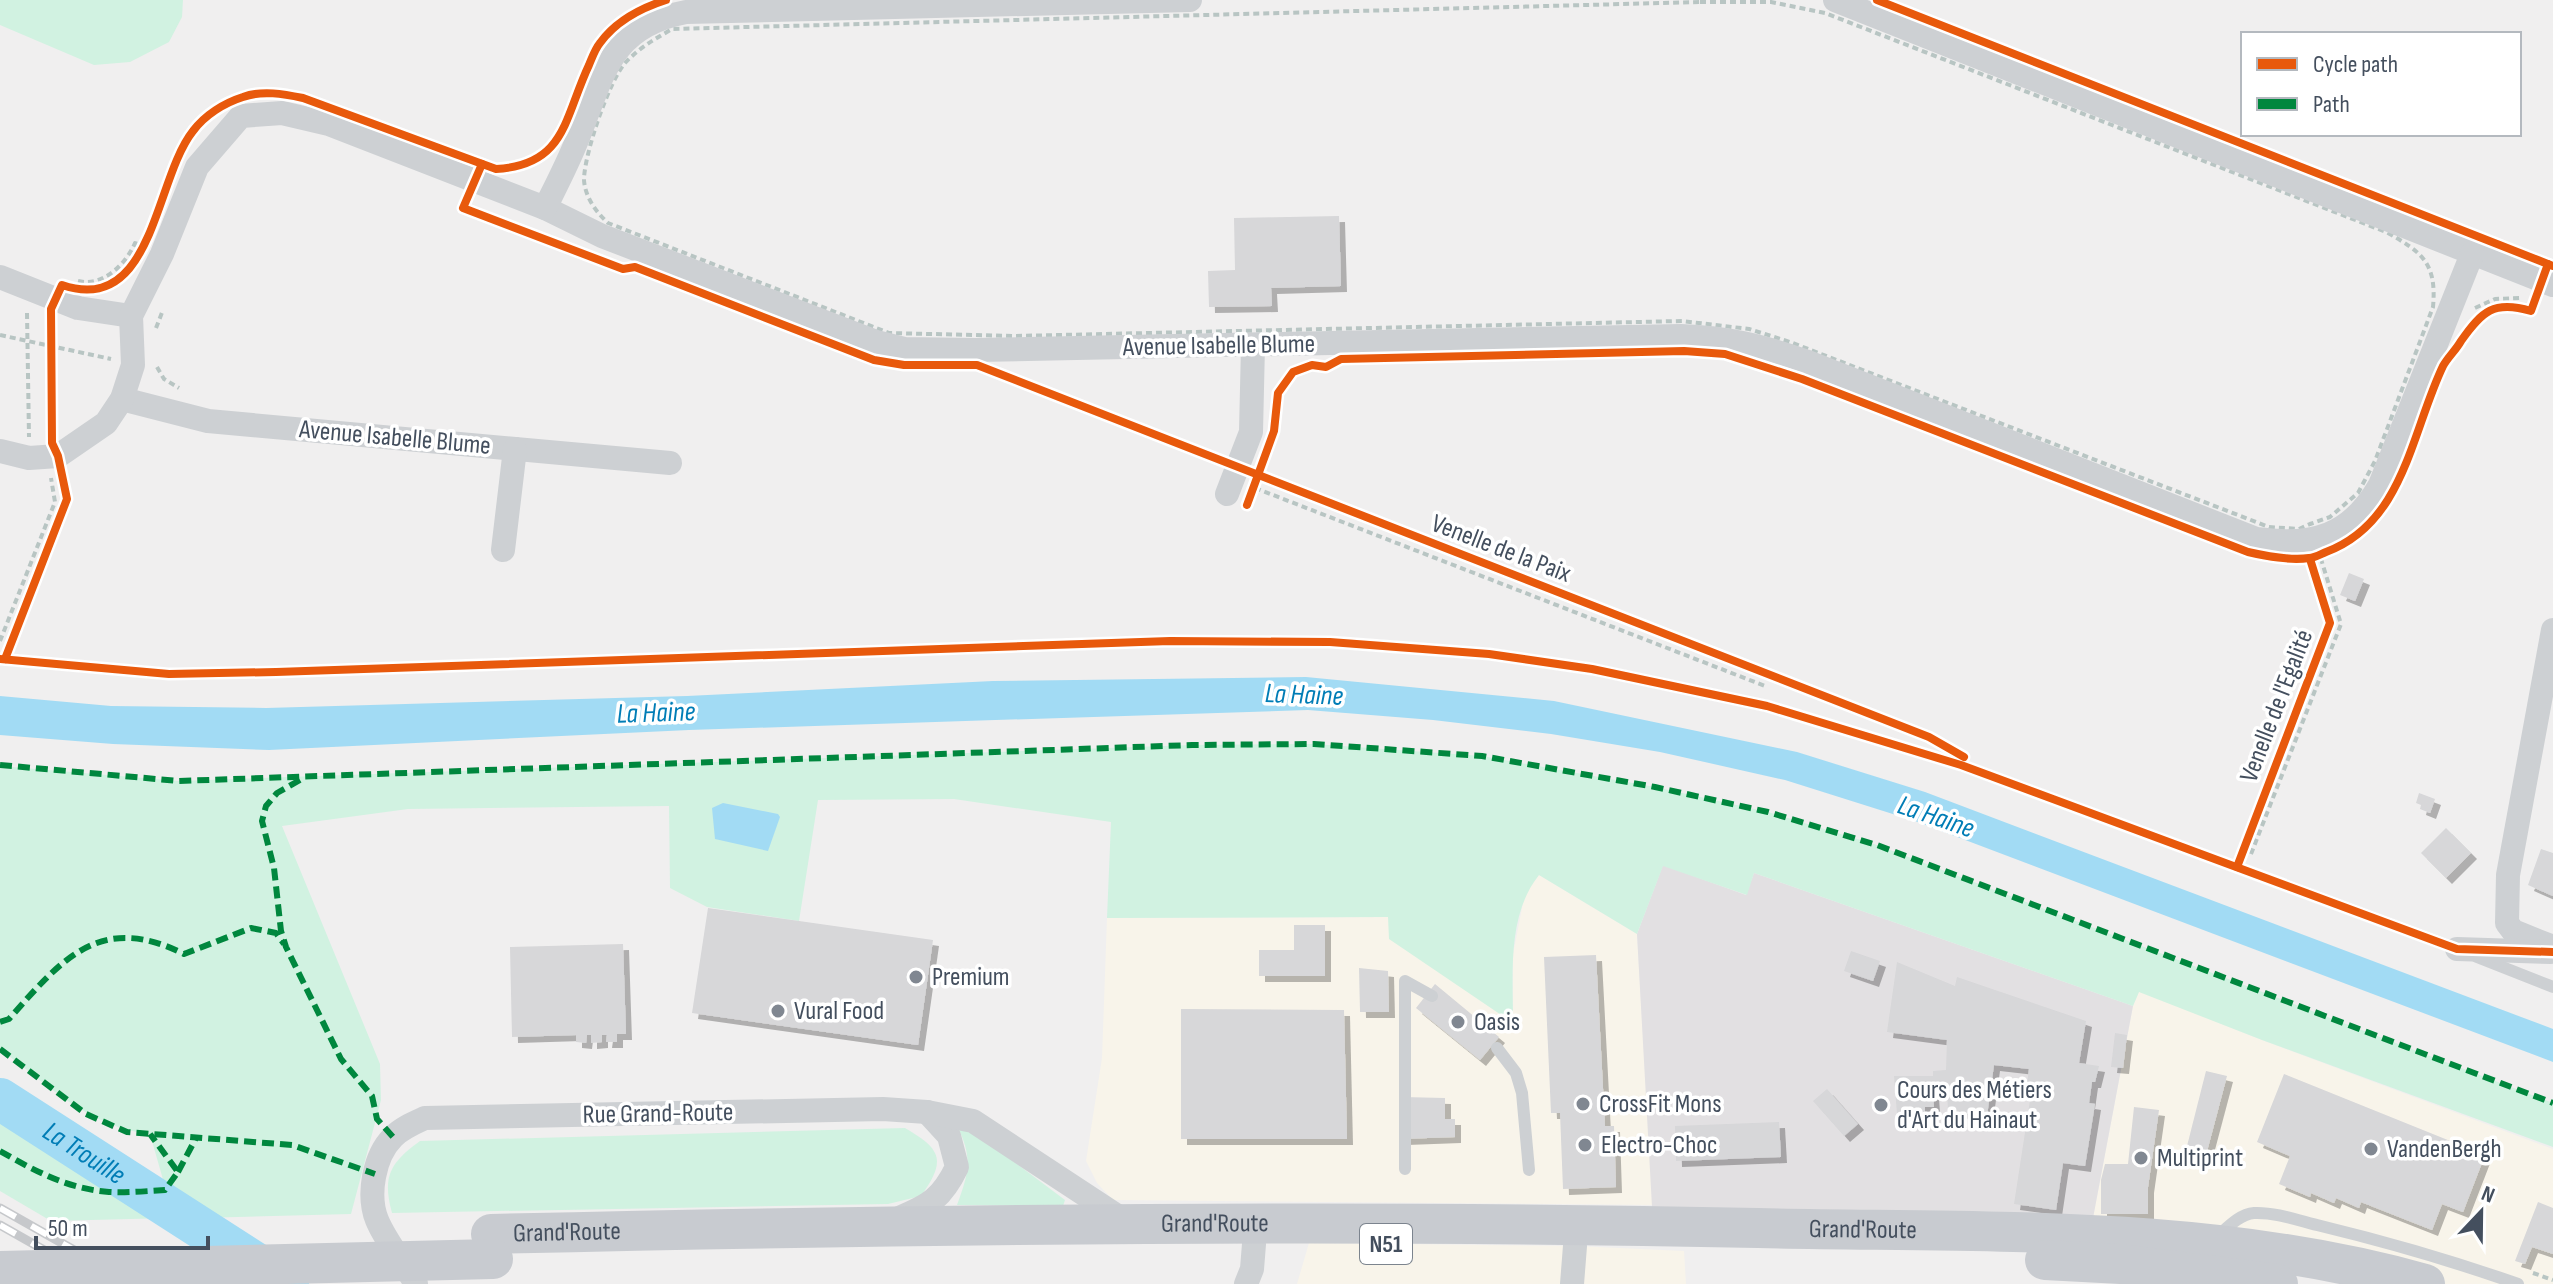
<svg xmlns="http://www.w3.org/2000/svg" width="2553" height="1284" font-family="'Sofia Sans Condensed',sans-serif">
<defs>
<filter id="shadow"><feDropShadow dx="6" dy="6" stdDeviation="0" flood-color="#0004"/></filter>
</defs>
<rect width="100%" height="100%" fill="#f0efef"/>
<g fill="#f8f4ea">
<path d="M1539 875 1637 934 1653 1205 1113 1200 1097 1183 1086 1161 1102 1058 1107 918 1389 917 1513 1023V954L1525 893Z"/>
<path d="M2139 991 2262 1040 2553 1149V1284H2362L2090 1234 2133 1006Z"/>
<path d="M1309 1243 1575 1246 1684 1251 1686 1284H1297Z"/>
</g>
<path fill="#e2e0e2" d="M1663 865 1746 895 1754 873 2133 1006 2090 1234 1653 1225 1637 934Z"/>
<g fill="#d1f2e1">
<path d="M0 0H183L182 17 169 42 130 62 94 65 0 25Z"/>
<path d="M1314 744 1482 756 1655 787 1768 812 1877 845 2553 1103V1147L2262 1040 2139 992 2133 1006 1754 873 1747 895 1663 866 1637 934 1539 875C1507 915 1513 974 1513 1023L1389 939 1388 917 1107 918 1111 822 954 799 818 800 799 921 707 907 670 888 669 806 408 809 282 826 380 1064 381 1100 351 1214 200 1218 164 1183 150 1134C91 1128 46 1084 0 1049V766L179 781 1192 745Z"/>
<path d="M0 1111 171 1218 51 1221 0 1191Z"/>
<path d="M957 1126 977 1134 1065 1200 1063 1206 957 1205C969 1173 973 1157 957 1126Z"/>
<path d="M905 1128C941 1149 947 1160 921 1196L888 1204 392 1213C382 1176 390 1163 420 1141Z"/>
</g>
<g fill="#a2dbf4">
<path d="M1306 677 1554 701 1797 752 1925 792 2553 1029V1062L1915 821 1785 780 1660 752 1551 734 1433 720 1308 710 689 730 269 750 113 744 0 735V696L111 706 266 708 687 696 993 681Z"/>
<path d="M723 803 778 814 780 817 768 851 715 839 712 808Z"/>
<path d="M0 1090 152 1186 118 1187 0 1111Z"/>
</g>
<g fill="none" stroke-linecap="round" stroke-linejoin="round">
<path stroke="#a2dbf4" stroke-width="42" id="s1" d="M0 1099 288 1284"/>
</g>
<g fill="#d7d7d9" filter="url(#shadow)">
<path d="M1339 216 1341 286 1271 288 1272 306 1209 307 1208 271 1235 270 1234 218Z"/>
<path d="M2349 573 2364 579 2355 601 2340 595Z"/>
<path d="M2419 793 2435 799 2430 813 2420 809 2421 805 2416 803Z"/>
<path d="M2446 828 2471 853 2446 878 2421 853Z"/>
<path d="M2541 849 2553 853V896L2528 885Z"/>
<path d="M708 908 933 940 918 1045 692 1013Z"/>
<path d="M1294 925H1325V976H1259V950H1294Z"/>
<path d="M623 944 626 1034H617V1042H606L607 1035H602V1042L591 1043V1035H587L586 1043 576 1042V1035L512 1037 510 947Z"/>
<path d="M1851 951 1880 961 1873 981 1844 971Z"/>
<path d="M1596 955 1605 1126H1614L1616 1187 1563 1189 1560 1113H1551L1544 957Z"/>
<path d="M1897 962 1955 986 1957 977 2086 1021 2079 1063 2099 1066 2095 1082H2092L2089 1103 2095 1104 2085 1166 2063 1163 2056 1210 2014 1204 2030 1100 2025 1099 2029 1069 1994 1065 1987 1116 1948 1111 1947 1091 1933 1092 1934 1107H1925V1113L1897 1114 1894 1076H1933V1071L1946 1070 1947 1040 1887 1032Z"/>
<path d="M1359 968 1388 971 1389 1012H1360Z"/>
<path d="M1435 984 1499 1037 1480 1060 1416 1008Z"/>
<path d="M1181 1009 1344 1010 1347 1139H1181Z"/>
<path d="M2115 1033 2127 1035 2123 1068 2111 1067Z"/>
<path d="M2206 1071 2227 1076 2206 1155 2186 1150Z"/>
<path d="M2284 1074 2485 1155 2463 1212 2442 1204 2432 1230 2361 1202 2359 1208 2336 1198 2334 1203 2311 1193 2310 1197 2279 1184 2290 1156 2257 1142Z"/>
<path d="M1827 1089 1858 1124 1844 1136 1813 1101Z"/>
<path d="M1402 1097 1445 1098V1119H1455V1137L1401 1139Z"/>
<path d="M2134 1107 2159 1110 2148 1187V1214H2101V1180L2105 1164H2128Z"/>
<path d="M1779 1122 1781 1157 1676 1161 1675 1126Z"/>
<path d="M2538 1202 2553 1208V1254L2532 1247 2525 1264 2515 1261Z"/>
</g>
<g fill="none" stroke-linecap="round" stroke-linejoin="round">
<g stroke="#b8c5c3" stroke-width="4" stroke-dasharray="6 4" stroke-linecap="butt">
<path d="M1700 2H1771L1825 13 2386 232C2422 252 2437 263 2433 307L2375 461 2358 493 2330 517 2310 524 2299 529 2269 527 1790 342 1749 329 1682 321 1015 336 889 333 608 223C596 212 585 197 584 180 584 155 609 80 626 62 639 48 655 39 672 29Z"/>
<path d="M78 281C103 287 126 264 135 243L143 246"/>
<path d="M2475 308 2495 299 2521 298"/>
<path d="M27 313 29 437"/>
<path d="M156 328 163 310"/>
<path d="M0 335 111 359"/>
<path d="M157 367 164 379 179 388"/>
<path d="M1255 488 1765 686"/>
<path d="M0 641 55 502 51 478"/>
<path d="M2251 854 2341 624 2321 559"/>
<path d="M2533 1273 2553 1280"/>
</g>
<g stroke="#cdd0d3" stroke-width="12">
<path d="M0 659 169 674 276 672 1170 641 1330 642 1489 654 1592 669 1767 706 1961 765 2460 950"/>
<path d="M2477 957 2553 987"/>
<path d="M1497 1048 1516 1073 1522 1093 1529 1170"/>
<path d="M1405 1169V981L1432 996"/>
<path d="M2218 1236C2228 1227 2240 1214 2254 1213 2276 1212 2300 1221 2321 1226 2387 1242 2453 1261 2518 1284"/>
</g>
<g stroke="#cdd0d3" stroke-width="24">
<path d="M1835 0 2553 285"/>
<path d="M545 208 602 236 876 342 904 349 976 350 1681 336C1729 338 1759 345 1805 361L2256 539C2313 547 2351 536 2380 485L2472 254"/>
<path d="M0 277 78 308 131 316"/>
<path d="M122 399 208 421 670 463"/>
<path d="M0 451 29 458 58 456 106 423 122 399 133 365 131 316 162 254 197 167 241 116 282 113 329 124 545 208C556 186 568 163 577 140 603 77 608 27 686 12L1190 0"/>
<path d="M1227 494 1251 432 1253 345"/>
<path d="M503 550 515 449"/>
<path d="M2553 630 2508 875 2507 923 2513 931 2553 947"/>
<path d="M2457 949 2551 952"/>
<path d="M899 1218C930 1205 942 1198 957 1167L949 1136 927 1112"/>
<path d="M416 1284C404 1263 386 1242 377 1220 367 1195 374 1156 393 1137 402 1128 414 1123 425 1118L883 1109 927 1112 973 1121 1125 1221"/>
<path d="M1246 1284 1252 1269 1254 1244"/>
<path d="M1572 1284 1575 1246"/>
</g>
<g stroke="#c8cbd0" stroke-width="40">
<path id="s2" d="M491 1234C913 1224 1335 1219 1758 1228 1981 1233 2208 1223 2425 1284"/>
<path d="M2045 1260 2121 1264 2278 1284"/>
</g>
<defs>
<g id="rail">
<path d="M0 1208 134 1284"/>
<path d="M0 1225 104 1284"/>
</g>
</defs>
<use href="#rail" stroke="#c6c8cb" stroke-width="9"/>
<use href="#rail" stroke="#fff" stroke-width="6" stroke-dasharray="18" stroke-linecap="butt"/>
<path stroke="#c8cbd0" stroke-width="40" d="M0 1271 493 1259"/>
<g stroke="#00873e" stroke-width="6" stroke-dasharray="12 6" stroke-linecap="butt">
<path d="M0 765 179 781 1192 745 1314 744 1482 756 1655 787 1768 812 1877 845 2553 1103"/>
<path d="M300 780 277 793 266 806 262 821 274 868 281 931 286 947 341 1059 372 1096 377 1119 393 1137"/>
<path d="M0 1022 9 1019C62 959 100 912 184 954L251 928 276 933 284 944"/>
<path d="M0 1049 86 1114 127 1132 292 1145 375 1174"/>
<path d="M0 1151C35 1171 68 1189 109 1192 128 1193 147 1191 165 1190L178 1172 150 1134"/>
<path d="M178 1172 196 1138"/>
</g>
<defs>
<g id="cycleway">
<path d="M1877 0 2553 266"/>
<path d="M482 164 463 208 623 269 635 267 874 360 904 365H977L1929 737 1964 757"/>
<path d="M1247 505 1274 431 1278 393 1293 372 1312 365 1326 367 1341 359 1684 351 1725 354 1802 379 2248 552C2266 556 2290 561 2309 558 2314 558 2321 554 2326 552 2404 523 2411 433 2443 366 2448 357 2456 350 2461 341 2482 311 2494 300 2531 311L2548 264"/>
<path d="M0 659 169 674 276 672 1170 641 1330 642 1489 654 1592 669 1767 706 1961 765 2457 949 2553 952"/>
<path d="M5 659 67 499 58 456 52 443 51 309 62 285C154 316 154 180 193 131 205 115 224 103 243 97 262 90 284 94 303 98L496 169C566 165 564 118 589 65 592 58 595 49 600 43 616 21 641 8 666 0"/>
<path d="M2237 867 2330 623 2310 559"/>
</g>
</defs>
<use href="#cycleway" stroke="#fff" stroke-width="13"/>
<use href="#cycleway" stroke="#e8590c" stroke-width="8"/>
</g>
<g fill="#808791" stroke="#fff" stroke-width="3">
<circle cx="916" cy="977" r="8"/>
<circle cx="778" cy="1011" r="8"/>
<circle cx="1458" cy="1022" r="8"/>
<circle cx="1583" cy="1104" r="8"/>
<circle cx="1881" cy="1105" r="8"/>
<circle cx="1585" cy="1145" r="8"/>
<circle cx="2371" cy="1149" r="8"/>
<circle cx="2141" cy="1158" r="8"/>
</g>
<g text-anchor="middle" dominant-baseline="central" stroke-width="7" stroke-linejoin="round" paint-order="stroke">
<rect fill="#fff" stroke="#7c848e" stroke-width="2" x="1360" y="1224" width="52" height="40" rx="6"/>
<g font-size="24" font-weight="bold" fill="#444f5e">
<text x="1386" y="1244">N51</text>
</g>
<g font-size="26" fill="#444f5e" stroke="#fff">
<text transform="translate(1219 346) rotate(-1)">Avenue Isabelle Blume</text>
<text transform="translate(395 438) rotate(5)">Avenue Isabelle Blume</text>
<text transform="translate(1501 549) rotate(21)">Venelle de la Paix</text>
<text transform="translate(2277 706) rotate(-69)">Venelle de l'Egalité</text>
<text transform="translate(658 1114) rotate(-1)">Rue Grand-Route</text>
<text stroke="none"><textPath href="#s2" startOffset="724">Grand'Route</textPath></text>
<text stroke="none"><textPath href="#s2" startOffset="1372">Grand'Route</textPath></text>
<text stroke="none"><textPath href="#s2" startOffset="76">Grand'Route</textPath></text>
</g>
<g font-size="26" fill="#444f5e" stroke="#fff" text-anchor="start">
<text x="932" y="977">Premium</text>
<text x="794" y="1011">Vural Food</text>
<text x="1474" y="1022">Oasis</text>
<text x="1897" y="1090">Cours des Métiers<tspan x="1897" dy="30">d'Art du Hainaut</tspan></text>
<text x="1599" y="1104">CrossFit Mons</text>
<text x="1601" y="1145">Electro-Choc</text>
<text x="2387" y="1149">VandenBergh</text>
<text x="2157" y="1158">Multiprint</text>
</g>
<g font-size="28" font-style="italic" fill="#007db6" stroke="#fff">
<text transform="translate(1304 695) rotate(2)">La Haine</text>
<text transform="translate(656 713) rotate(-2)">La Haine</text>
<text transform="translate(1936 817) rotate(19)">La Haine</text>
<text stroke="none"><textPath href="#s1" startOffset="100">La Trouille</textPath></text>
</g>
</g>
<rect x="2241" y="32" width="280" height="104" fill="#ffffff" stroke="#b4b9bf" stroke-width="2"/>
<rect x="2257" y="58" width="40" height="12" fill="#e8590c" stroke="#b4b9bf" stroke-width="2"/>
<text x="2313" y="72" font-size="24" fill="#444f5e">Cycle path</text>
<rect x="2257" y="98" width="40" height="12" fill="#00873e" stroke="#b4b9bf" stroke-width="2"/>
<text x="2313" y="112" font-size="24" fill="#444f5e">Path</text>
<g transform="translate(2481 1212) rotate(22)" stroke="#ffffff" stroke-width="6" paint-order="stroke">
<path d="M0-6L14 30L0 20L-14 30Z" fill="#444f5e"/>
<text y="-12" font-size="22" font-weight="bold" text-anchor="middle" fill="#444f5e">N</text>
</g>
<path d="M36 1236v12h172v-12" fill="none" stroke="#444f5e" stroke-width="4"/>
<text x="48" y="1236" font-size="24" fill="#444f5e" stroke="#ffffff" stroke-width="6" paint-order="stroke">50 m</text>
</svg>
